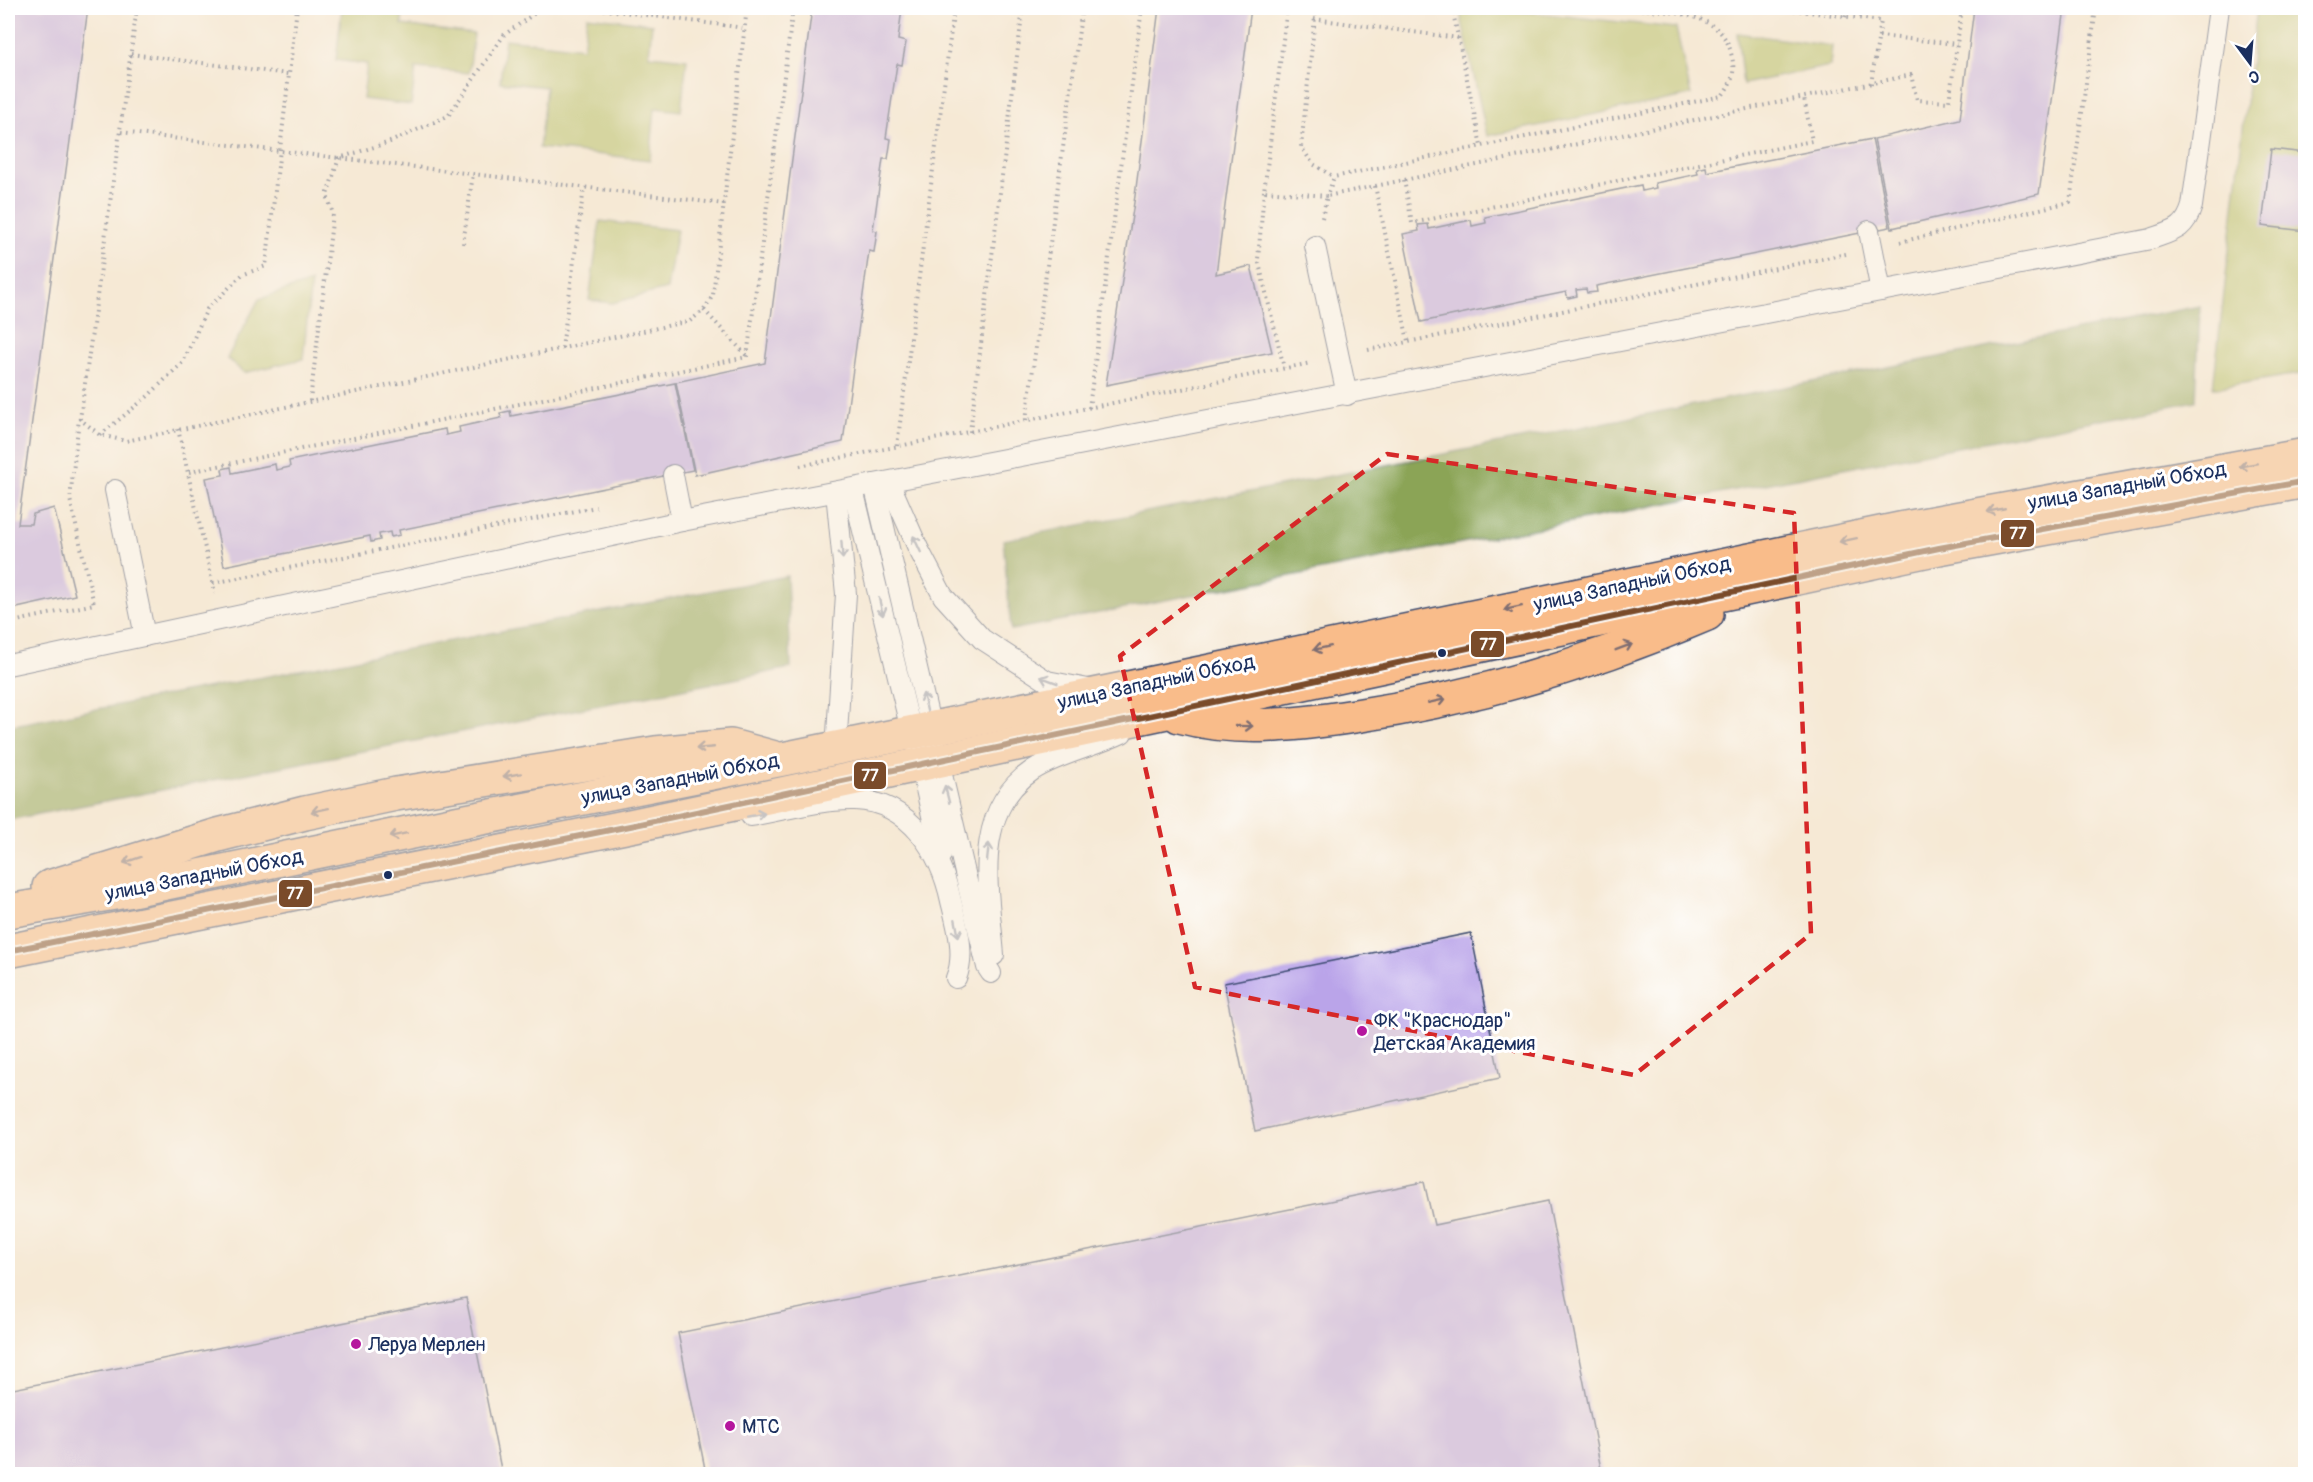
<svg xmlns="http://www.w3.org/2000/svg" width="2313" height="1482" font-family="Pangolin,sans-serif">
<rect width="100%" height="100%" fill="#fff"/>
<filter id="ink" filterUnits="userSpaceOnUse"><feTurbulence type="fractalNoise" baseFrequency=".0167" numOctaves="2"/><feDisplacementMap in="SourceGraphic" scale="12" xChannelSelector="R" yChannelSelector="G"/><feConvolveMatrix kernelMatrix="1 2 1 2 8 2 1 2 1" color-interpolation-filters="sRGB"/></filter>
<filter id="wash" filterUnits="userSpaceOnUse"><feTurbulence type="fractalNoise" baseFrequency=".008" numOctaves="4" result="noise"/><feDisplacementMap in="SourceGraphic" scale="24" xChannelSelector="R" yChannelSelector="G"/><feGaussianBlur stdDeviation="1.35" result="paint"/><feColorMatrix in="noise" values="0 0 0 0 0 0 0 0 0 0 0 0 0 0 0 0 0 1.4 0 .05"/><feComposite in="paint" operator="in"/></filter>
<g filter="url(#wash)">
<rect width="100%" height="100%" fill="#f6e9d5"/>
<g fill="#afbd60" stroke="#65765f" stroke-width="1.5">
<path d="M342 8H403L402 25 474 34 469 73 416 68 411 105 363 99 367 64 336 60Z"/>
<path d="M1459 8H1491L1676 28 1691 95 1487 136Z"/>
<path d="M2257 8H2305V373L2213 388Z"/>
<path d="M587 16 652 24 649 55 687 59 681 111 655 108 650 160 539 148 546 87 500 82 505 39 583 48Z"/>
<path d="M1737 33 1832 46 1830 66 1743 84Z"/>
<path d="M600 221 677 230 667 289 612 303 589 300Z"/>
<path d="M311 282 303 359 244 373 227 358 259 299Z"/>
</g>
<g fill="#8ba456" stroke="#536a5a" stroke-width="1.5">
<path d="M2200 306 2196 401 1011 630 1003 540Z"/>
<path d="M787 576 791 668 8 820V726Z"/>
</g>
<g id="blocks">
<g fill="#baa4e9">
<path d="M8 8H88L18 524H31L33 514 54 508 75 595 8 610Z"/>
<path d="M812 8H902L898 40 906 42 902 65 897 64 886 138 891 139 888 159H883L873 230 877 231 874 252 869 251 843 442 695 475 676 382 765 363Z"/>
<path d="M1159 8H1251L1216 274 1251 266 1272 352 1106 385 1135 196Z"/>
<path d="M1974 8H2065L2039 194 1892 228 1874 139 1960 119Z"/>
<path d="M1872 139 1890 227 1596 286 1597 292 1587 293 1586 289 1576 290 1577 296 1568 298 1566 292 1421 322 1403 234 1419 231 1418 225 1428 224 1429 229 1471 220 1472 226 1486 223 1485 217 1641 185 1642 191 1656 188 1655 183 1698 174 1697 169 1706 167 1707 172Z"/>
<path d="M2271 149 2306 153V231L2262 226Z"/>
<path d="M675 383 693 470 399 530 400 535 391 537 390 532 379 534 380 540 371 542 370 536 224 566 206 478 223 475 222 469 231 467 232 473 275 464 276 470 290 467 289 461 445 429 446 435 460 432 459 427 501 418 500 413 510 411 511 416Z"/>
<path d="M1471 933 1500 1078 1255 1131 1224 983Z"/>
<path d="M1424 1182 1434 1225 1548 1201 1602 1474H706L678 1333Z"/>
<path d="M466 1298 502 1474H8V1390Z"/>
<path d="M2306 1342V1362H2304L2301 1343Z"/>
</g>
</g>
</g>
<g filter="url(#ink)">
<use href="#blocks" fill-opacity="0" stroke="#3c4b70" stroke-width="1.5"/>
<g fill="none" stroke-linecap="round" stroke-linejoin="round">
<defs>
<g id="service">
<path d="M1869 231 1881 291"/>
<path d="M1315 246 1347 395"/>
<path d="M673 475 682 521"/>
<path d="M889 482 918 548 943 596 982 639 1047 681 1088 689"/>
<path d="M874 484 987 967 991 973"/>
<path d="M853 489 914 743"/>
<path d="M115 490 145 636"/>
<path d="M836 492 846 594 836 749"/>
<path d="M8 665 682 521 2151 239C2173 231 2185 230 2192 206L2219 8"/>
<path d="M921 755 920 763 941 855"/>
<path d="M751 816C785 810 821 799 855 800 911 802 941 854 951 901 957 925 966 955 956 978"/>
<path d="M994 955C989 892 970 812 1033 770 1060 753 1093 747 1122 733"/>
</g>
<g id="trunk">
<path d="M1179 716C1238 732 1296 725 1355 716 1476 698 1595 662 1707 614"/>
<path d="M49 887 218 835 305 813 396 794 655 753 731 746 775 758"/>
<path d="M8 911 127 891 456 823 783 759 1905 528 2306 455"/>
<path d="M8 951 635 825 1939 548 2306 481"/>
</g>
</defs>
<use href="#service" stroke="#3c4b70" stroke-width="22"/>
<use href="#trunk" stroke="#3c4b70" stroke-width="36"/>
<g stroke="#3c4b70" stroke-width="4" stroke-dasharray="1.5 4.5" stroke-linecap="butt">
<path d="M137 8 80 419 100 435 126 441 690 321 704 310 713 295 747 8"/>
<path d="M592 8 745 28"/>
<path d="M1287 8 1264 191 1327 196 1334 177 1722 96C1733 81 1736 71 1731 53 1721 8 1659 12 1624 8"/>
<path d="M1316 8 1301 147 1313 164 1334 177"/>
<path d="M1452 8 1481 146"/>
<path d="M1776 8 1881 21 1871 84"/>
<path d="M1845 17 1847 8"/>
<path d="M1314 19 1458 38"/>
<path d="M1879 36 1957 44"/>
<path d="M131 54 288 74"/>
<path d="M121 132 724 204"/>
<path d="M1404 180 1412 223 1812 141 1804 98"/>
<path d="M1375 186 1408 341"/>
<path d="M1264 191 1258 259 1284 368"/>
<path d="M1322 218 1327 196 1911 75 1917 100 1949 102 1962 8"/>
<path d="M1900 242 2070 202 2096 8"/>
<path d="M463 244 473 174"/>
<path d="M704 310 747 356"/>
<path d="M562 348 584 188"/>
<path d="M1368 350 1846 254"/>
<path d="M310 401 333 214 327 195 339 158 390 142 448 116 504 35 542 8"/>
<path d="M1089 408 1142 8"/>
<path d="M1026 420 1082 8"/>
<path d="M178 429 215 593"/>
<path d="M970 432 1023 8"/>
<path d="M100 435 147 397 183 362 207 309 242 275 266 266 297 8"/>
<path d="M897 446 954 8"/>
<path d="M800 466 1311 363"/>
<path d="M189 472 747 357 793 8"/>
<path d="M213 583 596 507"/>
<path d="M8 623 94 604 70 499 79 419"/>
</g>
<use href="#service" stroke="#fff" stroke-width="20"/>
<use href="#trunk" stroke="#f9bc8a" stroke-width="33"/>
<defs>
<path id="bus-1" d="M8 951 635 825 1939 548 2306 481"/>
</defs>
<use href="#bus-1" stroke="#fff" stroke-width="10"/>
<use href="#bus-1" stroke="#7a4b2a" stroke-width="6"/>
</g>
<defs><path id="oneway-shaft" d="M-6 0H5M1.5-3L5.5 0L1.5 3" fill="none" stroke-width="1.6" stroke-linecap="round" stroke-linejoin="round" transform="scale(1.5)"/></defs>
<g stroke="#7f6e72">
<use href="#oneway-shaft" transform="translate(2248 465) rotate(170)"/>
<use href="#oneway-shaft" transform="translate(1996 510) rotate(169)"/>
<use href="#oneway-shaft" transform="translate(1848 540) rotate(168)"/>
<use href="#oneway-shaft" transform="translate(1513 608) rotate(168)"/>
<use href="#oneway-shaft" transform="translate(1624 647) rotate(-21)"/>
<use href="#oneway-shaft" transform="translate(1322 648) rotate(168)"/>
<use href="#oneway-shaft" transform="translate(1437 701) rotate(-12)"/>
<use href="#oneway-shaft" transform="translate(1244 726) rotate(1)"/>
<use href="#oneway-shaft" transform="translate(705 748) rotate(175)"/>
<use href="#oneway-shaft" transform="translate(512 775) rotate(170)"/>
<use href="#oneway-shaft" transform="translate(320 810) rotate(168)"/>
<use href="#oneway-shaft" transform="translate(398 835) rotate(168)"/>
<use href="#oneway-shaft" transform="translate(132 860) rotate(162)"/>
</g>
<g stroke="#8d97ae">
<use href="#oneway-shaft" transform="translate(917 544) rotate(-115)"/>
<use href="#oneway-shaft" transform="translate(842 550) rotate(86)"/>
<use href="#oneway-shaft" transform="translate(881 607) rotate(77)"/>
<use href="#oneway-shaft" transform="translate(1049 680) rotate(-159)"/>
<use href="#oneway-shaft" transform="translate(925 702) rotate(-103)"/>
<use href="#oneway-shaft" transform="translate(947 794) rotate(-104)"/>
<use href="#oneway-shaft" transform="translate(756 815) rotate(-10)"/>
<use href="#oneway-shaft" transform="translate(988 852) rotate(-84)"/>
<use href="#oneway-shaft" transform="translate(957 928) rotate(79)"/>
</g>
</g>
<path d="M0 0H2313V1482H0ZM1387 454 1794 513 1811 934 1634 1075 1195 987 1120 656Z" fill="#f6e9d5" fill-opacity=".55" fill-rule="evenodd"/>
<path fill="none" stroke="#d62828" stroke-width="4.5" stroke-dasharray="12 8" stroke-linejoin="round" d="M1387 454 1794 513 1811 934 1634 1075 1195 987 1120 656Z"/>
<g fill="#1b2f5e" stroke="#fff" stroke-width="2">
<circle cx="1442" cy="653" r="5"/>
<circle cx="388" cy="875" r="5"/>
</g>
<g fill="#b5179e" stroke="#fff" stroke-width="2">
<circle cx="1362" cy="1031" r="6"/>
<circle cx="356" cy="1344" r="6"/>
<circle cx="730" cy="1426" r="6"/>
</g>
<g text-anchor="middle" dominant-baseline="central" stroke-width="6" stroke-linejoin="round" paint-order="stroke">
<g font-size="20" fill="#1b2f5e" stroke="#fff">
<text transform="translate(2127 486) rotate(-10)">улица Западный Обход</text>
<text transform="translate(1632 584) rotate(-12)">улица Западный Обход</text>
<text transform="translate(1156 682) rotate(-12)">улица Западный Обход</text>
<text transform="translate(680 779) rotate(-11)">улица Западный Обход</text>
<text transform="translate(204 875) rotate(-11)">улица Западный Обход</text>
</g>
<g font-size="20" fill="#1b2f5e" stroke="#fff" text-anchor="start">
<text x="1374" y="1020">ФК "Краснодар"<tspan x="1374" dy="23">Детская Академия</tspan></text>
<text x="368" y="1344">Леруа Мерлен</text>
<text x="742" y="1426">МТС</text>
</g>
</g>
<g stroke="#fff" stroke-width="2">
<rect x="2000" y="519" width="35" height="29" rx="6" fill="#7a4b2a"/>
<rect x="1470" y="630" width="35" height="28" rx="6" fill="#7a4b2a"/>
<rect x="853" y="761" width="34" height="29" rx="6" fill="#7a4b2a"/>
<rect x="278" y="879" width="35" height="29" rx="6" fill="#7a4b2a"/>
</g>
<g font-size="16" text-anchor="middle" font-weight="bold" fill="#fff">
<text x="2018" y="539">77</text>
<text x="1488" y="650">77</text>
<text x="870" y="781">77</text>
<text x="295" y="899">77</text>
</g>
<rect width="2313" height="1482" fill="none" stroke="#fff" stroke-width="30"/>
<g transform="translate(2250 63) rotate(164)" stroke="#ffffff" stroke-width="4.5" paint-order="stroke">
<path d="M0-4.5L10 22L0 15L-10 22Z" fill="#1b2f5e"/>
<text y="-9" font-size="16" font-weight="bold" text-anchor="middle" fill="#1b2f5e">С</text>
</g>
</svg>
